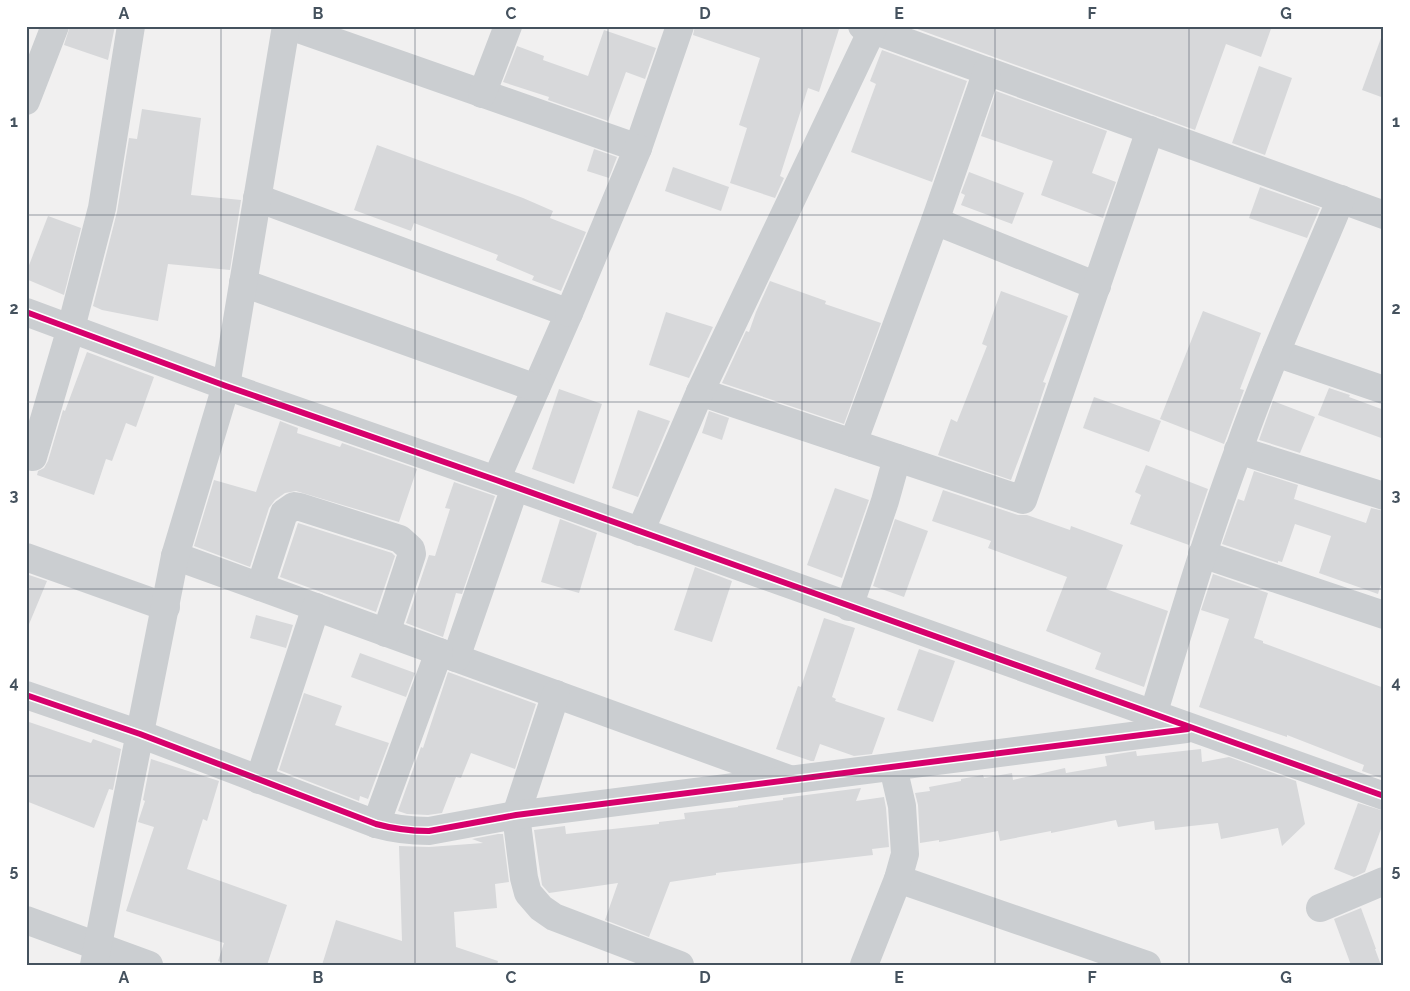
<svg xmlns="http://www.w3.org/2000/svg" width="1410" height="991" font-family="Raleway,sans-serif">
<rect width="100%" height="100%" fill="#f1f0f0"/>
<g fill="#d7d8da">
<path d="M70 26H115L108 60 64 45Z"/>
<path d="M695 26H840L819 92 808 88 780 176 784 178 775 198 730 183 747 128 739 125 760 58 693 35Z"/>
<path d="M909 26H1272L1261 57 1226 44 1195 130Z"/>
<path d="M604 30 656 48 645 79 626 72 608 121 548 100 549 97 503 82 517 46 544 56 543 60 588 76Z"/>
<path d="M1381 38H1384V98L1362 90Z"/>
<path d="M882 50 967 81 932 182 851 152 876 84 870 81Z"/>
<path d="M1259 66 1292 78 1265 155 1232 143Z"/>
<path d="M996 91 1107 131 1092 173 1116 182 1103 218 1041 195 1053 161 981 136Z"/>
<path d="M142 109 201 118 191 195 241 200 230 270 168 264 158 321 102 310 93 306 117 212 129 138 137 139Z"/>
<path d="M377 145 523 198 553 211 550 218 586 232 561 291 532 280 534 276 496 260 498 255 414 223 411 231 354 210Z"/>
<path d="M594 149 617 157 609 178 587 171Z"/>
<path d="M673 167 729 187 721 211 665 191Z"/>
<path d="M969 172 1024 193 1012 224 961 205 965 195 961 193Z"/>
<path d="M1260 187 1320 208 1307 238 1249 218Z"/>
<path d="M48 216 81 228 64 295 26 279V273Z"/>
<path d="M770 281 826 301 825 304 881 323 844 424 722 383 746 331 749 332 756 312Z"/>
<path d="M1001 291 1068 316 1043 382 1046 383 1035 416 1011 480 938 455 951 419 957 422 987 346 982 344Z"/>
<path d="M1203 311 1261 333 1240 389 1244 390 1224 444 1160 419Z"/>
<path d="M666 312 713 327 689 378 649 365Z"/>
<path d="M87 352 154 377 136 427 126 423 112 461 106 459 94 495 37 475 38 471 44 468 48 461 63 410 65 411Z"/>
<path d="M1329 388 1350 395 1349 397 1384 410V439L1318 415Z"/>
<path d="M559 389 602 404 574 484 532 469Z"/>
<path d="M1094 397 1161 421 1149 452 1083 428Z"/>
<path d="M1273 401 1315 417 1300 453 1259 440Z"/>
<path d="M638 410 670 421 638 497 612 488Z"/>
<path d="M709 411 729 418 722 440 702 433Z"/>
<path d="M280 421 298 428 297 433 340 447 342 443 417 469 399 522 296 491 285 493 275 500 269 508 250 567 194 546 214 480 256 492Z"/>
<path d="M1146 465 1208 489 1189 545 1130 524 1141 495 1135 492Z"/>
<path d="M1254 471 1298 485 1294 499 1366 523 1371 508 1384 511V574L1378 594 1319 573 1331 536 1295 524 1282 562 1278 561V563L1222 544 1238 499 1244 501Z"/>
<path d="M454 482 495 496 462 594 456 593 443 637 406 623 429 555 435 556 450 509 445 508Z"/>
<path d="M835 488 869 500 842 578 807 565Z"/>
<path d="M943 490 1018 515H1027L1070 530 1071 526 1123 545 1106 589 1168 611 1144 687 1095 669 1101 653 1046 631 1067 577 988 548 991 541 932 521Z"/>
<path d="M560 519 597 533 579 593 541 582Z"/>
<path d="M895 519 928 531 904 597 873 586Z"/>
<path d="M298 523 392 553 395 556 376 612 280 577Z"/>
<path d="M695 567 732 581 712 642 674 630Z"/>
<path d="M26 574 47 581 27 629H26Z"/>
<path d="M1213 574 1268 593 1254 638 1263 641V643L1384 688V779L1362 771 1364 765 1287 735V737L1199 707 1229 619 1201 610Z"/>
<path d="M256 615 293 625 286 648 250 638Z"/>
<path d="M824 618 855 628 832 697 836 699 835 701 885 718 872 754 854 756 820 744 814 761H811L776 749 798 686 801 687Z"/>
<path d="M919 649 955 661 933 722 897 710Z"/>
<path d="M360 653 415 673 406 697 351 677Z"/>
<path d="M448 672 536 704 515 769 471 753 461 778 456 777 442 813 428 815 407 814 398 811 421 747 423 748Z"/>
<path d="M304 693 342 706 335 725 389 743 368 799 360 796 359 801 279 770Z"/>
<path d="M26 721 91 743 93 739 121 749 113 790 109 789 94 828 26 801Z"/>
<path d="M1201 749 1202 762 1229 757 1296 781 1305 824 1282 846 1278 828 1221 839 1218 823 1155 830 1154 821 1118 827 1116 820 1051 833V831L1000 841 998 831 939 842V840L920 843 918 805 915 793 930 791 929 787 961 781V779L983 775 984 778 1012 773 1013 780 1065 768 1066 773 1107 766 1105 756 1117 754 1136 751 1137 756Z"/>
<path d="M151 759 219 781 207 821 203 819 187 869 287 905 267 965H229L218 961 224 943 126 911 154 827 138 822 145 801 143 800Z"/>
<path d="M861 788 856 801 884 797 886 808 889 847 872 849 873 855 716 873V875L670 882 649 937 605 920 618 883 549 893 542 885 534 830 565 826 566 834 659 824V822L685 819 684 813 738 807V806L783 800V798Z"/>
<path d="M1358 803 1384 811V821L1365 872 1354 877 1334 869Z"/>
<path d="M498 834H503L509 882 495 884 497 908 454 912 456 947 498 961 497 965H322L336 920 402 941 399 846 429 847 483 843 472 839Z"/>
<path d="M1361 908 1376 949H1375L1381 965H1351L1334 919Z"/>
</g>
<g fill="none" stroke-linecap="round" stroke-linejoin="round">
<g stroke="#cbced1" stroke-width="28">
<path d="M290 26 638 148 680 26"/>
<path d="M862 26 1384 215"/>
<path d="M482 94 508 26"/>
<path d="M26 101 55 26"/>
<path d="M257 198 569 313 496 480"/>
<path d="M935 221 1097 286"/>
<path d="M243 283 536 388"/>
<path d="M26 312 226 386 496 480 1384 796"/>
<path d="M569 313 638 148"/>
<path d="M1276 353 1384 390"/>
<path d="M700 392 1023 500 1150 130"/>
<path d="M853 443 935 221 987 71"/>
<path d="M1238 450 1384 496"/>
<path d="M33 457 71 328 102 208 131 26"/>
<path d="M640 532 700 392 874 26"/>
<path d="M1202 554 1384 615"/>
<path d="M175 556 789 779"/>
<path d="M26 557 166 607"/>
<path d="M260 587 284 513 294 506 300 507 400 539 411 549 412 554 386 633"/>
<path d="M849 607 885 501 897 458"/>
<path d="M456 658 515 487"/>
<path d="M556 694 516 815 524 878 528 893 541 908 554 917 680 965"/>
<path d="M26 695 140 734 376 824C394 829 411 831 429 831L516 815 1186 729"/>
<path d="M1153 715C1180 627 1206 538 1238 452 1268 366 1306 283 1341 199"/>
<path d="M259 780 316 607"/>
<path d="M376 824 439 652"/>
<path d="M898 879 1147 965"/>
<path d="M1320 908 1384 881"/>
<path d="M26 920 149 965"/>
<path d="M94 965 175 556 226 386 286 26"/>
<path d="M864 965 898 879 905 854 902 806 893 767"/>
</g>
<defs>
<g id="cycleway">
<path d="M26 312 226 386 496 480 1384 796"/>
<path d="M26 695 140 734 376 824C394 829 411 831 429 831L516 815 1188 729"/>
</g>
</defs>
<use href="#cycleway" stroke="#fff" stroke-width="9"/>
<use href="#cycleway" stroke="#d6006c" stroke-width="6"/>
</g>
<path fill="none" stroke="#45525e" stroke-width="1" stroke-opacity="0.55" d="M221 26V965M415 26V965M608 26V965M802 26V965M995 26V965M1189 26V965M26 215H1384M26 402H1384M26 589H1384M26 776H1384"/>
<rect width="1410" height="991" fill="none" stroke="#ffffff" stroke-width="55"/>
<rect x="28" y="28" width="1354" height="936" fill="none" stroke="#45525e" stroke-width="2"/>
<g font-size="16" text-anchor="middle" font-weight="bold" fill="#45525e">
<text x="124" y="19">A</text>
<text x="318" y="19">B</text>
<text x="511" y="19">C</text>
<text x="705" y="19">D</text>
<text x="899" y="19">E</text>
<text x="1092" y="19">F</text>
<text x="1286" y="19">G</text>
<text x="14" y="127">1</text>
<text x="1396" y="127">1</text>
<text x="14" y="314">2</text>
<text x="1396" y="314">2</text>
<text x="14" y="501">3</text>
<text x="1396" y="501">3</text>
<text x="14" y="688">4</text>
<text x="1396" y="688">4</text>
<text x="14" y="876">5</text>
<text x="1396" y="876">5</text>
<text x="124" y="983">A</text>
<text x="318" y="983">B</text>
<text x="511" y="983">C</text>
<text x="705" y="983">D</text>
<text x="899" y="983">E</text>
<text x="1092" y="983">F</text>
<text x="1286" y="983">G</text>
</g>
</svg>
